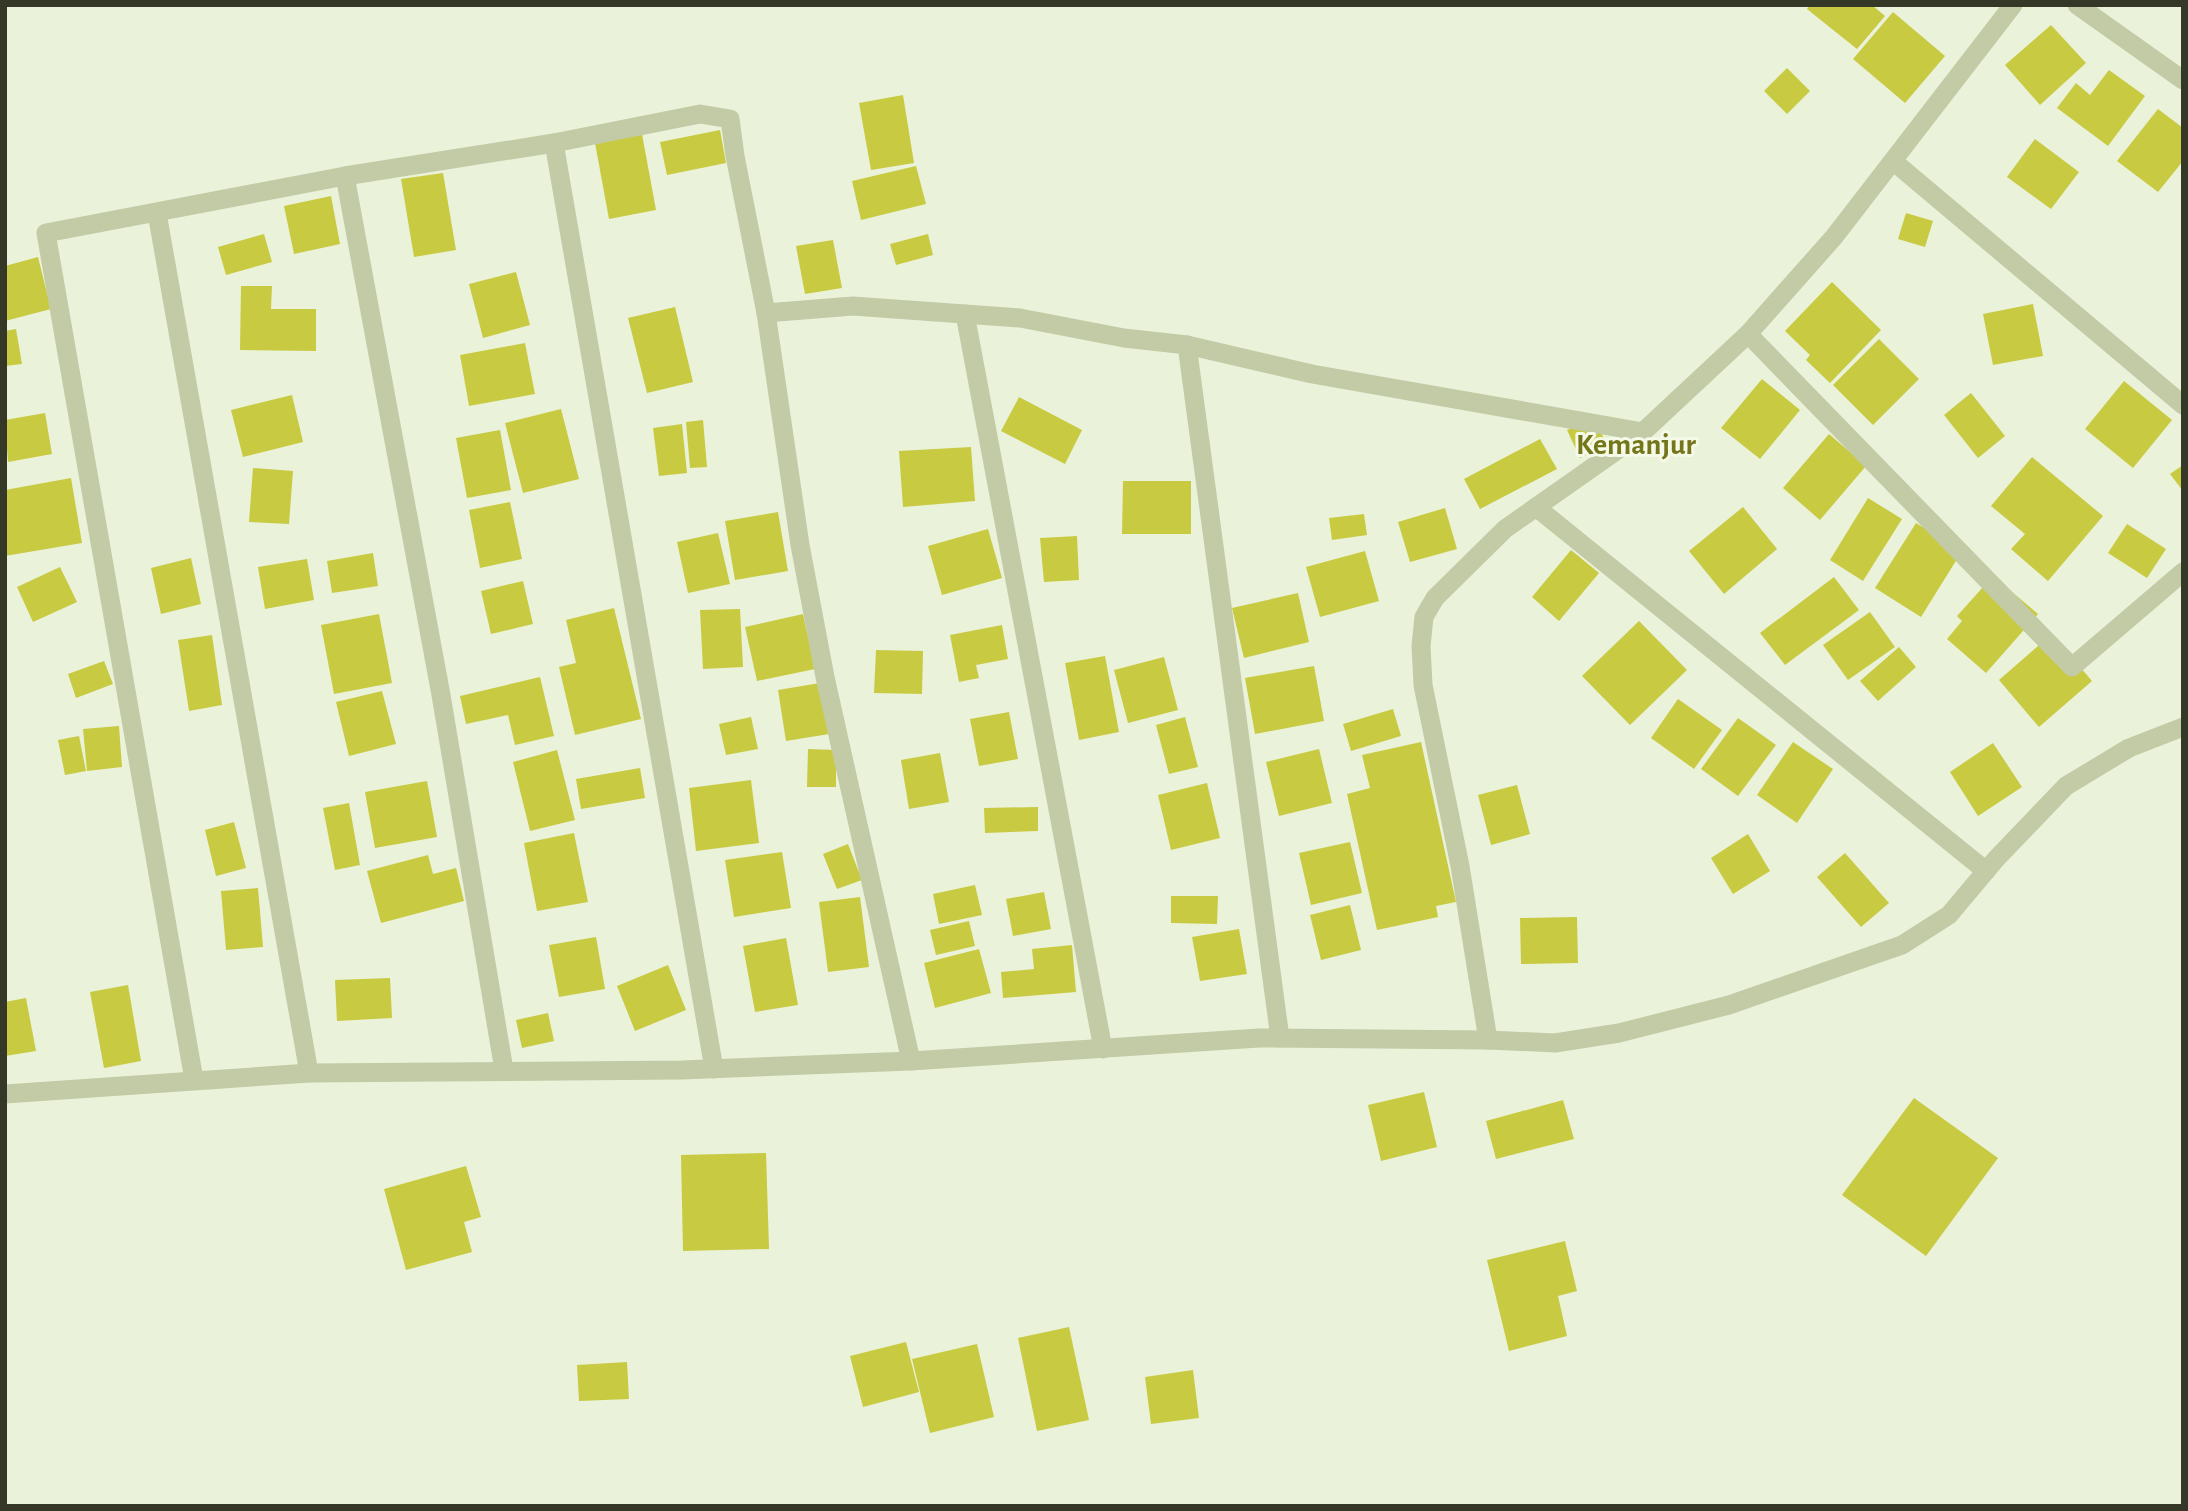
<svg xmlns="http://www.w3.org/2000/svg" width="2188" height="1511" font-family="'Alegreya Sans',sans-serif">
<rect width="100%" height="100%" fill="#ebf2da"/>
<g fill="#c8ca41">
<path d="M1810 5H1872L1885 16 1857 49 1807 9Z"/>
<path d="M1893 12 1945 56 1905 103 1853 59Z"/>
<path d="M2051 25 2086 63 2040 105 2005 65Z"/>
<path d="M1787 68 1810 91 1787 114 1764 91Z"/>
<path d="M2109 70 2145 96 2108 146 2057 108 2076 83 2090 95Z"/>
<path d="M903 95 914 163 871 170 859 103Z"/>
<path d="M2158 109 2183 128V161L2158 192 2117 161Z"/>
<path d="M720 130 726 163 667 175 660 142Z"/>
<path d="M642 134 656 210 609 219 595 143Z"/>
<path d="M2035 139 2079 172 2051 209 2007 177Z"/>
<path d="M916 166 926 204 861 220 852 181Z"/>
<path d="M443 173 456 250 414 257 401 179Z"/>
<path d="M331 196 340 244 294 254 284 206Z"/>
<path d="M1906 213 1933 221 1925 247 1898 239Z"/>
<path d="M264 234 272 262 226 275 218 247Z"/>
<path d="M928 234 933 255 896 265 890 244Z"/>
<path d="M833 240 842 288 805 294 796 246Z"/>
<path d="M38 257 51 309 5 321V266Z"/>
<path d="M516 272 530 325 483 338 469 284Z"/>
<path d="M1832 282 1881 330 1830 383 1806 360 1810 355 1785 331Z"/>
<path d="M241 286H272L271 309H316V351L240 350Z"/>
<path d="M2033 304 2043 356 1993 365 1983 314Z"/>
<path d="M675 307 693 382 647 393 628 318Z"/>
<path d="M16 329 22 364 5 366V331Z"/>
<path d="M1879 339 1919 379 1873 425 1833 385Z"/>
<path d="M525 343 535 394 469 406 460 355Z"/>
<path d="M1762 379 1800 410 1760 459 1721 428Z"/>
<path d="M2124 381 2172 420 2133 468 2085 429Z"/>
<path d="M1971 393 2005 436 1978 458 1944 415Z"/>
<path d="M292 395 303 442 243 457 231 410Z"/>
<path d="M1019 397 1082 430 1065 464 1001 431Z"/>
<path d="M561 409 579 479 523 493 505 423Z"/>
<path d="M45 413 52 454 8 462 5 420Z"/>
<path d="M1595 418 1607 446 1580 458 1567 430Z"/>
<path d="M703 420 707 467 690 468 686 422Z"/>
<path d="M682 424 687 473 659 476 653 428Z"/>
<path d="M500 430 511 490 467 498 456 438Z"/>
<path d="M1829 434 1866 466 1820 520 1783 488Z"/>
<path d="M1540 439 1557 469 1480 509 1464 479Z"/>
<path d="M971 447 975 501 903 507 899 451Z"/>
<path d="M2032 457 2103 516 2048 581 2011 549 2025 534 1991 506Z"/>
<path d="M2183 465V491L2170 474Z"/>
<path d="M253 468 293 471 289 524 249 522Z"/>
<path d="M71 478 82 543 5 556V490Z"/>
<path d="M1123 481H1191V534H1122Z"/>
<path d="M1868 498 1902 519 1863 581 1830 560Z"/>
<path d="M510 502 522 559 480 568 469 510Z"/>
<path d="M1743 507 1777 549 1724 594 1689 551Z"/>
<path d="M1445 508 1457 549 1410 562 1398 522Z"/>
<path d="M778 512 788 571 735 580 725 521Z"/>
<path d="M1364 514 1367 535 1332 540 1329 518Z"/>
<path d="M1916 523 1962 551 1921 617 1875 588Z"/>
<path d="M2127 524 2166 549 2147 578 2108 553Z"/>
<path d="M988 529 1002 578 942 595 928 546Z"/>
<path d="M718 533 730 584 688 593 677 542Z"/>
<path d="M1077 536 1079 580 1044 582 1040 538Z"/>
<path d="M1571 550 1599 573 1559 621 1532 597Z"/>
<path d="M1365 551 1379 601 1320 617 1306 567Z"/>
<path d="M373 553 378 586 332 593 327 561Z"/>
<path d="M191 558 201 604 161 614 151 568Z"/>
<path d="M307 559 314 600 265 609 258 567Z"/>
<path d="M60 567 77 602 33 622 17 587Z"/>
<path d="M1993 576 2038 614 1986 673 1947 639 1962 621 1957 616Z"/>
<path d="M1834 577 1859 610 1785 665 1760 633Z"/>
<path d="M523 581 533 624 491 634 481 591Z"/>
<path d="M1298 593 1309 642 1244 658 1232 608Z"/>
<path d="M614 608 641 719 575 735 559 667 576 663 566 620Z"/>
<path d="M740 609 743 667 703 669 700 610Z"/>
<path d="M1870 612 1895 647 1848 680 1823 645Z"/>
<path d="M379 614 392 683 334 694 321 625Z"/>
<path d="M803 614 815 669 757 681 745 627Z"/>
<path d="M1639 621 1687 670 1630 725 1582 676Z"/>
<path d="M1002 625 1008 659 976 665 979 678 959 682 950 635Z"/>
<path d="M2052 634 2092 681 2039 727 1999 680Z"/>
<path d="M212 635 222 705 189 711 178 640Z"/>
<path d="M1899 647 1916 667 1878 701 1860 681Z"/>
<path d="M876 650 923 651 922 694 874 693Z"/>
<path d="M1105 656 1119 732 1079 740 1065 663Z"/>
<path d="M1164 657 1178 710 1128 723 1114 670Z"/>
<path d="M104 661 113 684 76 698 68 674Z"/>
<path d="M1314 666 1324 721 1255 734 1245 678Z"/>
<path d="M540 677 554 736 515 745 508 715 466 724 460 696Z"/>
<path d="M820 683 829 734 786 741 778 690Z"/>
<path d="M382 691 396 744 349 756 336 702Z"/>
<path d="M1678 699 1722 730 1694 769 1651 738Z"/>
<path d="M1393 709 1401 736 1351 751 1343 724Z"/>
<path d="M1009 712 1018 759 979 766 970 719Z"/>
<path d="M751 717 758 749 726 755 719 724Z"/>
<path d="M1185 717 1198 767 1169 774 1156 725Z"/>
<path d="M1738 718 1776 745 1738 796 1701 769Z"/>
<path d="M119 726 122 767 87 771 83 729Z"/>
<path d="M79 736 86 771 65 775 58 740Z"/>
<path d="M1421 742 1456 902 1436 906 1438 917 1377 930 1347 794 1370 788 1362 755Z"/>
<path d="M1793 742 1833 769 1797 823 1757 795Z"/>
<path d="M1993 743 2022 787 1978 816 1950 772Z"/>
<path d="M808 749 836 750V787H807Z"/>
<path d="M1319 749 1332 803 1279 816 1266 762Z"/>
<path d="M557 750 575 820 530 831 513 762Z"/>
<path d="M940 753 949 802 909 809 901 760Z"/>
<path d="M640 768 645 798 581 809 576 779Z"/>
<path d="M751 780 759 843 696 851 689 788Z"/>
<path d="M427 781 437 837 375 848 365 792Z"/>
<path d="M1207 783 1220 838 1171 850 1158 795Z"/>
<path d="M1517 785 1530 834 1491 845 1478 795Z"/>
<path d="M349 803 360 865 335 870 323 808Z"/>
<path d="M1038 807V831L985 833 984 808Z"/>
<path d="M234 822 246 868 216 876 205 830Z"/>
<path d="M574 833 588 902 537 911 524 843Z"/>
<path d="M1748 834 1770 871 1733 894 1711 858Z"/>
<path d="M1350 842 1362 893 1311 905 1299 853Z"/>
<path d="M848 844 862 880 837 889 823 854Z"/>
<path d="M782 852 791 908 734 917 725 860Z"/>
<path d="M1845 853 1889 903 1861 927 1817 877Z"/>
<path d="M428 855 433 874 456 868 464 901 381 923 367 871Z"/>
<path d="M975 885 982 915 939 924 933 894Z"/>
<path d="M258 888 263 947 226 950 221 891Z"/>
<path d="M1044 892 1051 929 1013 936 1006 899Z"/>
<path d="M1171 896H1218L1217 924 1171 923Z"/>
<path d="M860 897 869 967 828 972 819 902Z"/>
<path d="M1350 905 1361 950 1321 960 1310 915Z"/>
<path d="M1577 917 1578 963 1521 964 1520 918Z"/>
<path d="M969 921 975 946 936 955 930 930Z"/>
<path d="M1239 929 1247 974 1200 981 1192 937Z"/>
<path d="M596 937 605 989 559 997 549 945Z"/>
<path d="M786 938 798 1005 755 1012 743 946Z"/>
<path d="M1072 945 1076 992 1003 998 1001 972 1034 969 1032 949Z"/>
<path d="M979 949 991 993 935 1008 924 963Z"/>
<path d="M668 965 686 1010 635 1031 617 986Z"/>
<path d="M390 978 392 1018 337 1021 335 980Z"/>
<path d="M128 985 141 1061 104 1068 90 992Z"/>
<path d="M26 998 36 1051 5 1056V1002Z"/>
<path d="M548 1013 554 1041 522 1048 516 1020Z"/>
<path d="M1424 1092 1437 1147 1381 1161 1368 1105Z"/>
<path d="M1914 1098 1998 1158 1926 1256 1842 1195Z"/>
<path d="M1563 1100 1574 1139 1496 1159 1486 1121Z"/>
<path d="M766 1153 769 1249 683 1251 681 1155Z"/>
<path d="M466 1166 481 1217 464 1222 472 1252 406 1270 384 1189Z"/>
<path d="M1565 1241 1577 1291 1558 1296 1567 1336 1509 1351 1487 1260Z"/>
<path d="M1069 1327 1089 1420 1037 1431 1018 1338Z"/>
<path d="M906 1342 919 1392 863 1407 850 1356Z"/>
<path d="M977 1344 994 1417 930 1433 912 1359Z"/>
<path d="M627 1362 629 1399 579 1401 577 1365Z"/>
<path d="M1193 1370 1199 1418 1151 1424 1145 1377Z"/>
</g>
<g fill="none" stroke-linecap="round" stroke-linejoin="round">
<g stroke="#c2cba6" stroke-width="19">
<path d="M2077 5 2183 80"/>
<path d="M554 143 714 1069"/>
<path d="M1893 161 2183 405"/>
<path d="M345 176 441 695 504 1070"/>
<path d="M157 213 309 1073"/>
<path d="M766 313 800 545 825 677 911 1061"/>
<path d="M965 314 1103 1049"/>
<path d="M1748 334 2072 667 2183 572"/>
<path d="M1187 345 1280 1038"/>
<path d="M1536 507 1986 871"/>
<path d="M1488 1040 1460 866 1423 685 1421 646 1424 617 1435 598 1505 529 1643 432 1748 334 1834 237 2013 5"/>
<path d="M194 1080 46 233 345 176 554 143 700 114 730 119 735 156 766 313 853 306 1020 318 1124 338 1187 345 1312 374 1643 432"/>
<path d="M5 1094 309 1073 682 1070 911 1061 1259 1038 1488 1040 1555 1043 1619 1033 1729 1005 1902 945 1949 915 1996 859 2066 786 2129 748 2183 727"/>
</g>
</g>
<g text-anchor="middle" dominant-baseline="central" stroke-width="6" stroke-linejoin="round" paint-order="stroke">
<g font-size="30" font-weight="bold" fill="#75761c" stroke="#f4fae7">
<text x="1636" y="445">Kemanjur</text>
</g>
</g>
<rect width="2188" height="1511" fill="none" stroke="#353727" stroke-width="14"/>
</svg>
